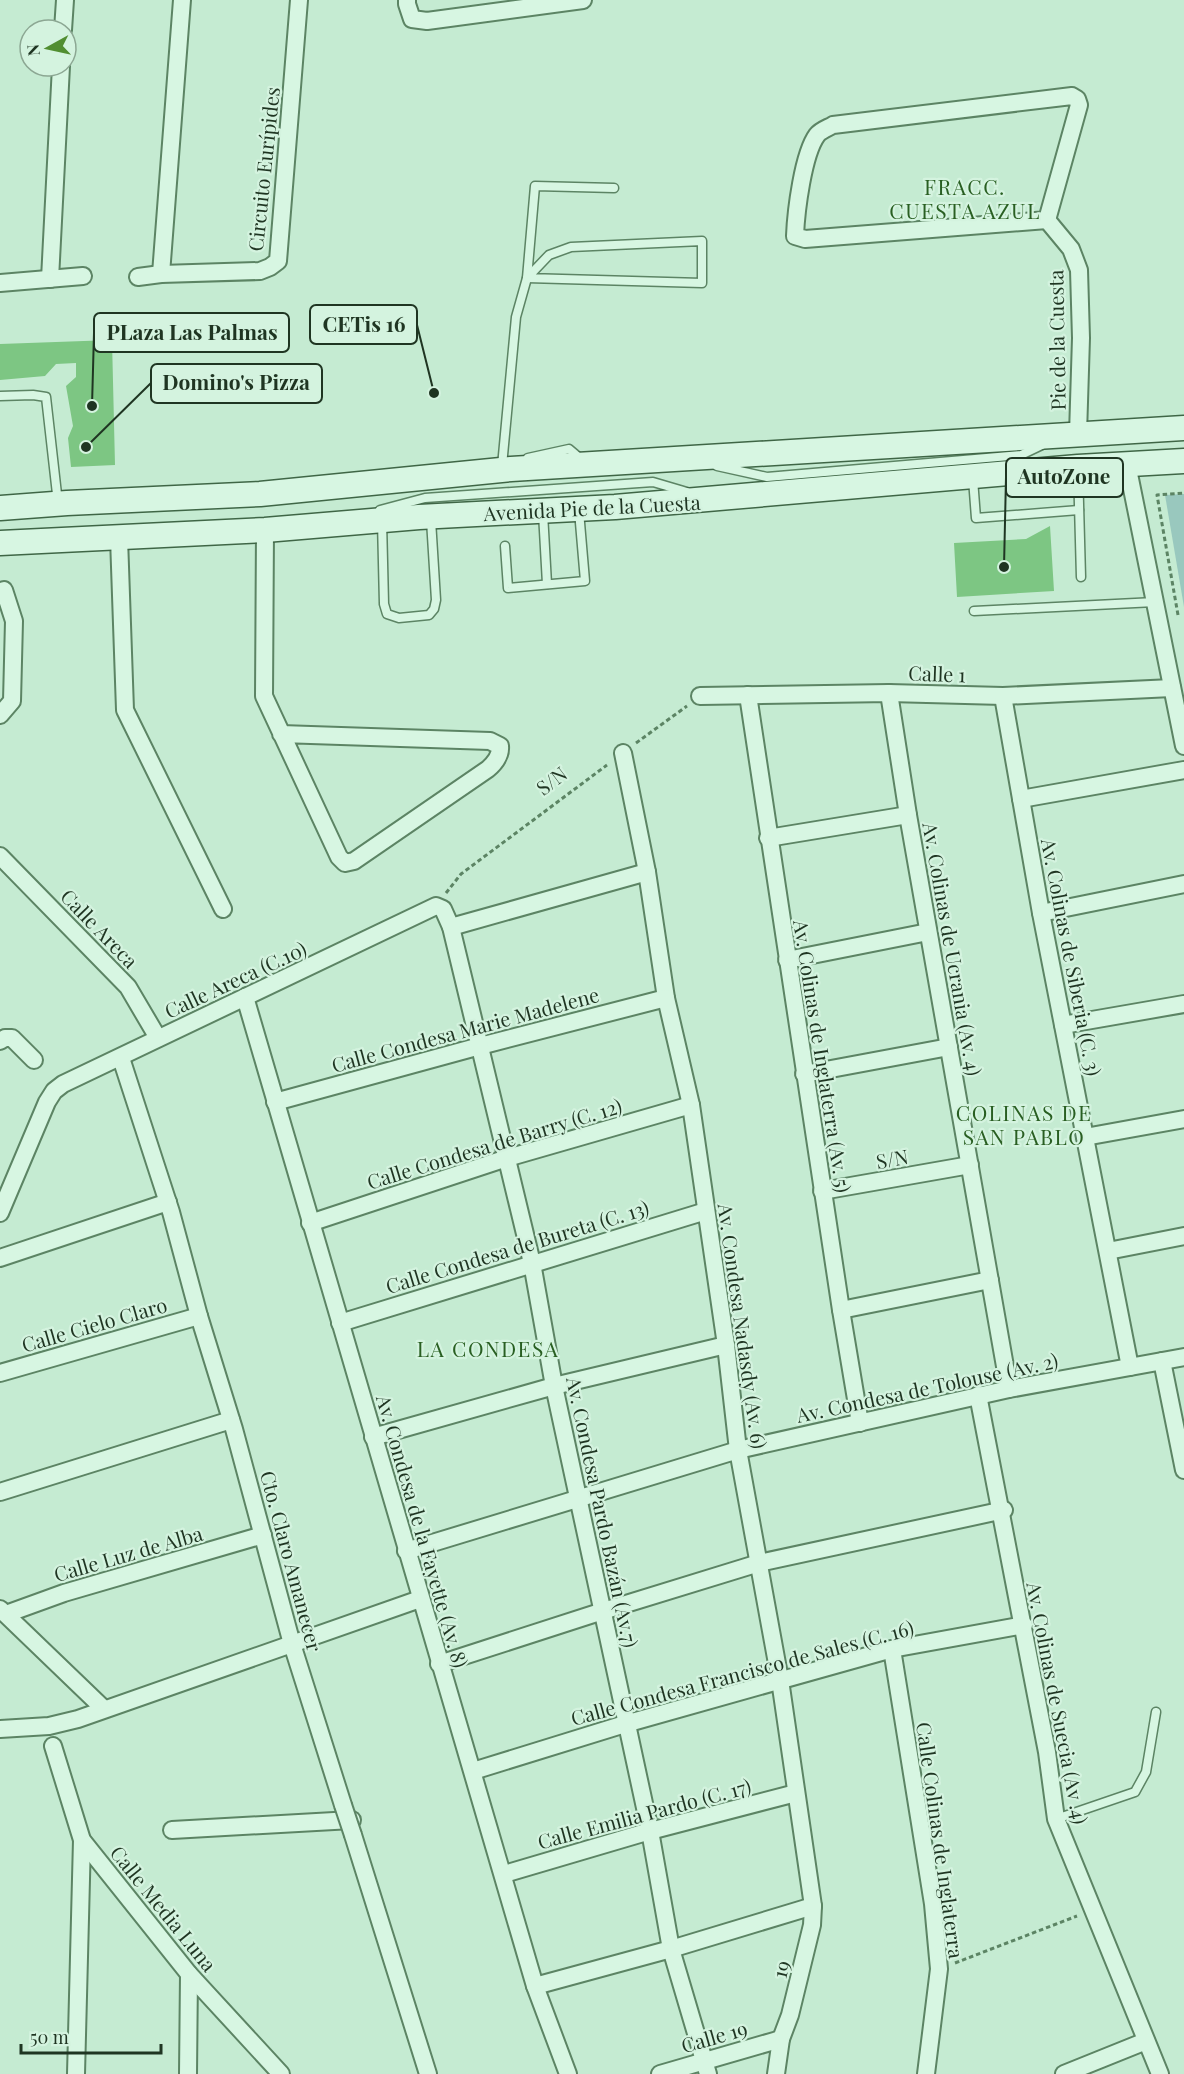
<svg xmlns="http://www.w3.org/2000/svg" width="1184" height="2074" font-family="'Playfair Display',serif">
<rect width="100%" height="100%" fill="#c5ebd2"/>
<path fill="#99c8be" d="M1184 494V607L1165 495Z"/>
<g fill="#7dc683">
<path d="M112 340 115 465 71 467 68 438 73 426 66 386 76 377V363L56 364 45 376 0 380V344Z"/>
<path d="M1050 526 1054 591 957 597 954 543 1026 539Z"/>
</g>
<g fill="none" stroke-linecap="round" stroke-linejoin="round">
<defs>
<g id="service">
<path d="M702 241V283L527 278 549 255 571 247Z"/>
<path d="M0 396 33 395 46 397 58 503"/>
<path d="M528 458 569 449 582 460"/>
<path d="M502 466 516 317 527 278 535 186 614 188"/>
<path d="M717 466 767 477 1021 455 1042 445"/>
<path d="M1078 468 1081 577"/>
<path d="M973 479 976 518 1079 510"/>
<path d="M380 510 425 498 653 482 687 492"/>
<path d="M543 513 547 584"/>
<path d="M382 521 384 604 387 614 399 618 429 615 434 609 436 600 431 520"/>
<path d="M505 546 508 588 585 581 579 511"/>
<path d="M974 611 1155 602"/>
<path d="M1056 1819 1135 1792 1146 1772 1156 1712"/>
</g>
<g id="minor">
<path d="M407 0V4L412 19 427 21 583 0"/>
<path d="M63 30 65 0"/>
<path d="M1072 96 1077 99 1079 105 1047 220 805 239 795 236C796 211 803 154 817 135 821 130 828 128 833 125Z"/>
<path d="M1047 220 1071 249 1079 270 1081 338 1078 434"/>
<path d="M161 274 182 0"/>
<path d="M138 277 161 274 260 271 270 267 278 261 299 0"/>
<path d="M50 279 61 66"/>
<path d="M0 283 83 276"/>
<path d="M1127 464 1184 746"/>
<path d="M265 530 264 696 339 857 345 863 354 861 488 769C495 763 501 756 500 746L490 741 281 734"/>
<path d="M119 538 125 710 223 909"/>
<path d="M889 693 908 815 1009 1389"/>
<path d="M748 695 841 1310 860 1423"/>
<path d="M700 696 889 693 1003 696 1172 688"/>
<path d="M1003 696 1041 913 1130 1367"/>
<path d="M0 715 12 701 14 621 4 590"/>
<path d="M623 753 647 872 666 998 691 1105 726 1345 738 1450 780 1680 813 1906 812 1925 790 2015 781 2039 776 2074"/>
<path d="M1021 799 1184 770"/>
<path d="M768 838 908 815"/>
<path d="M0 856 128 987 158 1038"/>
<path d="M1041 913 1184 884"/>
<path d="M451 927 647 872"/>
<path d="M787 960 928 932"/>
<path d="M245 997 535 1986 568 2074"/>
<path d="M1063 1025 1184 1004"/>
<path d="M0 1041 5 1038H12L34 1060"/>
<path d="M121 1058 171 1212 199 1316 234 1429 292 1644 343 1805"/>
<path d="M804 1074 949 1047"/>
<path d="M275 1102 480 1046 666 998"/>
<path d="M1085 1137 1184 1119"/>
<path d="M822 1191 970 1165"/>
<path d="M0 1213 47 1102 54 1091 63 1084 436 906 443 909 451 927 532 1263 554 1386 650 1831 671 1949 708 2074"/>
<path d="M310 1223 507 1158 691 1105"/>
<path d="M1108 1251 1184 1236"/>
<path d="M0 1258 168 1202"/>
<path d="M841 1310 990 1280"/>
<path d="M340 1323 706 1211"/>
<path d="M1162 1361 1184 1470"/>
<path d="M0 1373 199 1316"/>
<path d="M978 1395 1047 1752 1056 1819 1160 2074"/>
<path d="M373 1437 554 1386 726 1345"/>
<path d="M0 1492 231 1420"/>
<path d="M406 1551 738 1450 1009 1389 1184 1357"/>
<path d="M0 1609 104 1709"/>
<path d="M6 1614 64 1593 263 1535"/>
<path d="M892 1649 933 1904 939 1969 926 2074"/>
<path d="M439 1664 603 1611 759 1563 1004 1510"/>
<path d="M0 1729 49 1726 78 1719 420 1599"/>
<path d="M53 1746 82 1840 189 1974 281 2074"/>
<path d="M473 1771 625 1724 892 1649 1024 1625"/>
<path d="M172 1830 352 1820"/>
<path d="M353 1835 428 2074"/>
<path d="M504 1874 650 1831 796 1793"/>
<path d="M535 1986 671 1949 813 1906"/>
<path d="M76 2074 82 1840"/>
<path d="M188 2074 189 1974"/>
<path d="M660 2074 781 2039"/>
<path d="M1064 2074 1146 2041"/>
</g>
<g id="secondary">
<path d="M0 508 67 503 260 494 511 469 1184 428"/>
<path d="M0 543 265 530 419 517 615 507 1078 467 1184 461"/>
</g>
</defs>
<use href="#service" stroke="#5c8464" stroke-width="11"/>
<use href="#minor" stroke="#5c8464" stroke-width="20"/>
<use href="#secondary" stroke="#3f6646" stroke-width="27"/>
<g stroke="#5c8464" stroke-width="3" stroke-dasharray="4.5 3" stroke-linecap="butt">
<path d="M1178 615 1157 495 1184 493"/>
<path d="M636 743 687 706"/>
<path d="M446 893 461 874 607 765"/>
<path d="M955 1963 1077 1916"/>
</g>
<use href="#service" stroke="#d7f6e2" stroke-width="8"/>
<use href="#minor" stroke="#d7f6e2" stroke-width="16"/>
<use href="#secondary" stroke="#d7f6e2" stroke-width="24"/>
<defs>
<path id="minor-bridge" d="M343 1805 353 1835"/>
</defs>
<use href="#minor-bridge" stroke="#5c8464" stroke-width="20" stroke-linecap="butt"/>
<use href="#minor-bridge" stroke="#d7f6e2" stroke-width="16"/>
</g>
<g text-anchor="middle" dominant-baseline="central" stroke-width="4.5" stroke-linejoin="round" paint-order="stroke">
<g font-size="20" fill="#1f3522" stroke="#d4f3df">
<text transform="translate(263 169) rotate(-84)">Circuito Eurípides</text>
<text transform="translate(1056 340) rotate(-91)">Pie de la Cuesta</text>
<text transform="translate(592 507) rotate(-3)">Avenida Pie de la Cuesta</text>
<text transform="translate(937 673) rotate(2)">Calle 1</text>
<text transform="translate(551 780) rotate(-37)">S/N</text>
<text transform="translate(100 928) rotate(46)">Calle Areca</text>
<text transform="translate(953 949) rotate(80)">Av. Colinas de Ucrania (Av. 4)</text>
<text transform="translate(1072 957) rotate(79)">Av. Colinas de Siberia (C. 3)</text>
<text transform="translate(235 979) rotate(-25)">Calle Areca (C.10)</text>
<text transform="translate(465 1029) rotate(-15)">Calle Condesa Marie Madelene</text>
<text transform="translate(823 1056) rotate(81)">Av. Colinas de Inglaterra (Av. 5)</text>
<text transform="translate(494 1143) rotate(-17)">Calle Condesa de Barry (C. 12)</text>
<text transform="translate(892 1158) rotate(-10)">S/N</text>
<text transform="translate(517 1246) rotate(-17)">Calle Condesa de Bureta (C. 13)</text>
<text transform="translate(94 1324) rotate(-16)">Calle Cielo Claro</text>
<text transform="translate(743 1326) rotate(82)">Av. Condesa Nadasdy (Av. 6)</text>
<text transform="translate(927 1387) rotate(-12)">Av. Condesa de Tolouse (Av. 2)</text>
<text transform="translate(603 1512) rotate(78)">Av. Condesa Pardo Bazán (Av.7)</text>
<text transform="translate(423 1531) rotate(74)">Av. Condesa de la Fayette (Av. 8)</text>
<text transform="translate(128 1553) rotate(-16)">Calle Luz de Alba</text>
<text transform="translate(292 1561) rotate(75)">Cto. Claro Amanecer</text>
<text transform="translate(742 1672) rotate(-15)">Calle Condesa Francisco de Sales (C. 16)</text>
<text transform="translate(1058 1703) rotate(79)">Av. Colinas de Suecia (Av .4)</text>
<text transform="translate(644 1813) rotate(-15)">Calle Emilia Pardo (C. 17)</text>
<text transform="translate(941 1840) rotate(82)">Calle Colinas de Inglaterra</text>
<text transform="translate(164 1908) rotate(51)">Calle Media Luna</text>
<text transform="translate(780 1969) rotate(-76)">19</text>
<text transform="translate(714 2036) rotate(-16)">Calle 19</text>
</g>
<g font-size="21" letter-spacing="1.5" fill="#295f22" stroke="#d4f3df">
<text x="965" y="186">FRACC.<tspan x="965" dy="24">CUESTA AZUL</tspan></text>
<text x="1024" y="1112">COLINAS DE<tspan x="1024" dy="24">SAN PABLO</tspan></text>
<text x="488" y="1348">LA CONDESA</text>
</g>
</g>
<path fill="none" stroke="#1f3522" stroke-width="2" d="M434 393L417 325M92 406L94 333M86 447L151 383M1004 567L1006 477"/>
<g fill="#1f3522" stroke="#d4f3df" stroke-width="2">
<circle cx="434" cy="393" r="6"/>
<circle cx="92" cy="406" r="6"/>
<circle cx="86" cy="447" r="6"/>
<circle cx="1004" cy="567" r="6"/>
</g>
<g fill="#d4f3df" stroke="#1f3522" stroke-width="2">
<rect x="310" y="305" width="107" height="39" rx="6"/>
<rect x="94" y="313" width="195" height="39" rx="6"/>
<rect x="151" y="364" width="171" height="39" rx="6"/>
<rect x="1006" y="458" width="117" height="39" rx="6"/>
</g>
<g font-size="21" text-anchor="middle" font-weight="bold" fill="#1f3522">
<text x="364" y="332">CETis 16</text>
<text x="192" y="340">PLaza Las Palmas</text>
<text x="236" y="390">Domino's Pizza</text>
<text x="1064" y="484">AutoZone</text>
</g>
<g transform="translate(48 48) rotate(262)"><circle r="28" fill="#d4f3df" stroke="#8ca793" stroke-width="1.5"/>
<path d="M0-4.5L10 22L0 15L-10 22Z" fill="#518e31"/>
<text y="-9" font-size="16" font-weight="bold" text-anchor="middle" fill="#1f3522">N</text>
</g>
<path d="M21 2044v9h140v-9" fill="none" stroke="#1f3522" stroke-width="3"/>
<text x="30" y="2044" font-size="18" fill="#1f3522" stroke="#d4f3df" stroke-width="4.5" paint-order="stroke">50 m</text>
</svg>
